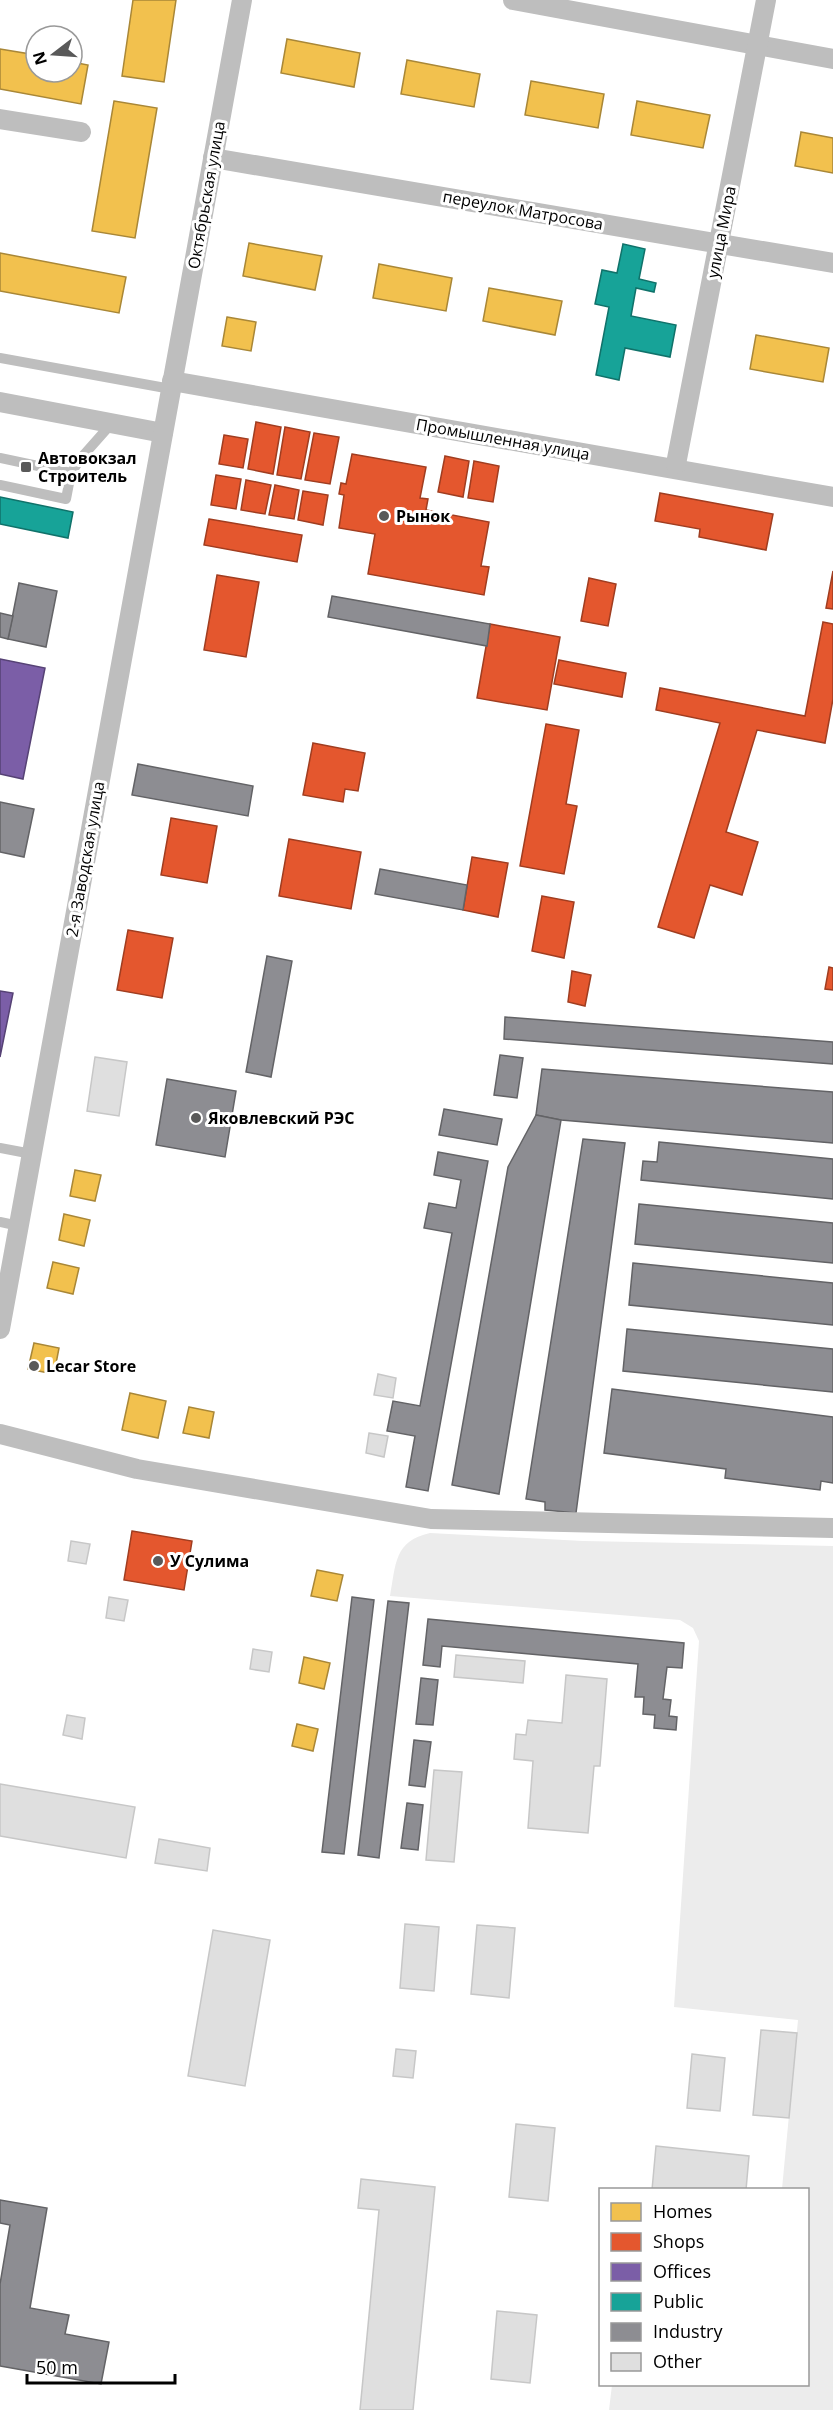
<svg xmlns="http://www.w3.org/2000/svg" width="833" height="2410" font-family="'Open Sans',sans-serif">
<rect width="100%" height="100%" fill="#fff"/>
<path fill="#ececec" d="M430 1533 583 1541 833 1546V2410H609L612 2385 808 2384V2190L782 2189 798 2020 674 2007 699 1641 693 1628 680 1620 390 1596C396 1564 394 1541 430 1533Z"/>
<g fill="#f2c14e" stroke="#a98737" stroke-width="1.5">
<path d="M133 0H176L164 82 122 76Z"/>
<path d="M287 39 360 53 354 87 281 73Z"/>
<path d="M0 49 36 55V72H72V62L88 65 81 104 0 89Z"/>
<path d="M407 60 480 74 474 107 401 94Z"/>
<path d="M531 81 604 94 598 128 525 115Z"/>
<path d="M114 101 157 108 135 238 92 231Z"/>
<path d="M637 101 710 115 703 148 631 135Z"/>
<path d="M801 132 833 138V173L795 166Z"/>
<path d="M249 243 322 256 315 290 243 276Z"/>
<path d="M0 253 126 277 119 313 0 291Z"/>
<path d="M379 264 452 278 446 311 373 298Z"/>
<path d="M489 288 562 301 555 335 483 321Z"/>
<path d="M227 317 256 322 251 351 222 346Z"/>
<path d="M756 335 829 348 823 382 750 369Z"/>
<path d="M75 1170 101 1175 95 1201 70 1196Z"/>
<path d="M64 1214 90 1220 84 1246 59 1240Z"/>
<path d="M53 1262 79 1268 73 1294 47 1288Z"/>
<path d="M34 1343 59 1348 54 1374 28 1369Z"/>
<path d="M130 1393 166 1401 158 1438 122 1430Z"/>
<path d="M189 1407 214 1412 209 1438 183 1433Z"/>
<path d="M317 1570 343 1575 337 1601 311 1596Z"/>
<path d="M304 1657 330 1663 324 1689 299 1683Z"/>
<path d="M297 1724 318 1729 313 1751 292 1746Z"/>
</g>
<g fill="#e4572e" stroke="#a03d20" stroke-width="1.5">
<path d="M256 422 281 427 273 474 248 469Z"/>
<path d="M285 427 310 432 301 479 277 475Z"/>
<path d="M314 433 339 437 330 484 305 480Z"/>
<path d="M224 435 248 439 243 468 219 464Z"/>
<path d="M352 454 426 467 420 498 428 499 426 510 489 522 481 566 489 567 484 595 368 574 375 534 339 528 344 495 339 494 341 483 346 484Z"/>
<path d="M445 456 469 461 463 497 438 492Z"/>
<path d="M474 461 499 466 493 502 468 498Z"/>
<path d="M216 475 241 479 236 509 211 505Z"/>
<path d="M246 480 271 485 265 514 241 510Z"/>
<path d="M275 485 299 490 294 519 269 515Z"/>
<path d="M303 491 328 495 323 525 298 520Z"/>
<path d="M660 493 773 514 766 550 699 537 700 529 655 521Z"/>
<path d="M209 519 302 535 297 562 204 545Z"/>
<path d="M833 571V609L826 608Z"/>
<path d="M217 575 259 582 246 657 204 650Z"/>
<path d="M589 578 616 584 608 626 581 621Z"/>
<path d="M823 622 833 624V699L825 743 757 730 726 832 758 842 742 895 710 885 694 938 658 927 720 723 656 710 660 688 805 716Z"/>
<path d="M490 624 560 637 547 710 477 698Z"/>
<path d="M559 660 626 673 622 697 554 684Z"/>
<path d="M546 724 579 730 566 804 577 806 564 874 520 866Z"/>
<path d="M313 743 365 753 358 791 345 789 343 802 303 795Z"/>
<path d="M171 818 217 826 207 883 161 875Z"/>
<path d="M289 839 361 852 351 909 279 896Z"/>
<path d="M472 857 508 863 498 917 463 910Z"/>
<path d="M542 896 574 902 564 958 532 951Z"/>
<path d="M128 930 173 938 162 998 117 990Z"/>
<path d="M829 967 833 968V990L825 989Z"/>
<path d="M572 971 591 975 585 1006 568 1002Z"/>
<path d="M132 1531 192 1541 184 1590 124 1580Z"/>
</g>
<g fill="#7b5ea7" stroke="#564275" stroke-width="1.5">
<path d="M0 659 45 668 23 779 0 774Z"/>
<path d="M0 991 13 993 0 1057Z"/>
</g>
<g fill="#17a398" stroke="#10726a" stroke-width="1.5">
<path d="M623 244 645 249 639 279 656 283 654 292 636 288 631 316 676 325 670 357 625 348 619 380 596 375 609 307 595 304 602 270 617 273Z"/>
<path d="M0 497 73 512 68 538 0 524Z"/>
</g>
<g fill="#8d8d92" stroke="#636366" stroke-width="1.5">
<path d="M19 583 57 591 46 647 8 639Z"/>
<path d="M332 596 490 624 487 646 328 617Z"/>
<path d="M0 613 13 616 8 639 0 637Z"/>
<path d="M138 764 253 786 248 816 132 795Z"/>
<path d="M0 802 34 809 24 857 0 852Z"/>
<path d="M380 869 467 885 463 910 375 894Z"/>
<path d="M267 956 292 961 271 1077 246 1072Z"/>
<path d="M505 1017 833 1042V1064L504 1039Z"/>
<path d="M500 1055 523 1058 517 1098 494 1095Z"/>
<path d="M542 1069 833 1092V1143L561 1120 536 1115Z"/>
<path d="M167 1079 236 1091 225 1157 156 1145Z"/>
<path d="M444 1109 502 1119 497 1145 439 1135Z"/>
<path d="M536 1115 561 1120 499 1494 452 1485 508 1167Z"/>
<path d="M583 1139 625 1143 576 1513 545 1510V1502L526 1499Z"/>
<path d="M659 1142 833 1159V1199L641 1180 643 1161 657 1162Z"/>
<path d="M438 1152 488 1161 428 1491 406 1487 415 1436 387 1431 393 1401 420 1406 452 1233 424 1228 429 1203 456 1208 461 1180 434 1175Z"/>
<path d="M639 1204 833 1223V1263L635 1244Z"/>
<path d="M633 1263 833 1283V1325L629 1305Z"/>
<path d="M627 1329 833 1349V1392L623 1371Z"/>
<path d="M612 1389 833 1417V1483L821 1481 820 1490 725 1478 726 1469 604 1453Z"/>
<path d="M352 1597 374 1600 344 1854 322 1852Z"/>
<path d="M388 1601 409 1603 379 1858 358 1855Z"/>
<path d="M428 1619 684 1643 682 1668 667 1667 663 1699 671 1700 669 1716 677 1717 676 1730 654 1728 655 1715 643 1714 644 1697H635L638 1664 442 1646 440 1667 423 1665Z"/>
<path d="M421 1678 438 1680 433 1725 416 1724Z"/>
<path d="M414 1740 431 1742 425 1787 409 1785Z"/>
<path d="M407 1803 423 1805 418 1850 401 1848Z"/>
<path d="M0 2200 47 2208 30 2308 69 2315 65 2334 109 2342 101 2384 0 2366V2284L10 2225 0 2223Z"/>
</g>
<g fill="#dfdfdf" stroke="#c7c7c7" stroke-width="1.5">
<path d="M95 1057 127 1062 119 1116 87 1111Z"/>
<path d="M378 1374 396 1378 393 1398 374 1395Z"/>
<path d="M369 1433 388 1436 384 1457 366 1453Z"/>
<path d="M71 1541 90 1544 86 1564 68 1561Z"/>
<path d="M109 1597 128 1600 124 1621 106 1618Z"/>
<path d="M253 1649 272 1652 269 1672 250 1669Z"/>
<path d="M456 1655 525 1661 523 1683 454 1677Z"/>
<path d="M566 1675 607 1679 600 1766H594L588 1833 528 1828 533 1761 514 1759 516 1734 526 1735 528 1720 562 1723Z"/>
<path d="M67 1715 85 1718 82 1739 63 1735Z"/>
<path d="M434 1770 462 1772 454 1862 426 1860Z"/>
<path d="M0 1784 135 1807 126 1858 0 1836Z"/>
<path d="M159 1839 210 1848 207 1871 155 1863Z"/>
<path d="M405 1924 439 1927 434 1991 400 1988Z"/>
<path d="M477 1925 515 1928 509 1998 471 1994Z"/>
<path d="M213 1930 270 1940 245 2086 188 2076Z"/>
<path d="M761 2030 797 2033 789 2118 753 2115Z"/>
<path d="M396 2049 416 2051 413 2078 393 2076Z"/>
<path d="M692 2054 725 2058 720 2111 687 2108Z"/>
<path d="M516 2124 555 2128 548 2201 509 2197Z"/>
<path d="M656 2146 749 2156 746 2190H652Z"/>
<path d="M361 2179 435 2187 413 2410H360L379 2210 358 2208Z"/>
<path d="M497 2311 537 2315 530 2383 491 2379Z"/>
</g>
<g fill="none" stroke-linecap="round" stroke-linejoin="round">
<g stroke="#bebebe" stroke-width="10">
<path d="M0 358 171 389"/>
<path d="M0 458 71 473"/>
<path d="M0 485 66 499 71 473 81 458 112 423"/>
<path d="M0 1148 32 1154"/>
<path d="M0 1222 19 1226"/>
</g>
<g stroke="#bebebe" stroke-width="20">
<path d="M513 0 833 59"/>
<path d="M0 119 81 132"/>
<path d="M213 158 833 263"/>
<path d="M172 381 833 497"/>
<path d="M0 402 163 433"/>
<path d="M676 464 766 0"/>
<path d="M0 1329 242 0"/>
<path d="M0 1434 137 1469 431 1519 833 1528"/>
</g>
</g>
<g fill="#595959" stroke="#fff" stroke-width="2">
<rect x="20" y="461" width="12" height="12" rx="3"/>
<circle cx="384" cy="516" r="6"/>
<circle cx="196" cy="1118" r="6"/>
<circle cx="34" cy="1366" r="6"/>
<circle cx="158" cy="1561" r="6"/>
</g>
<g text-anchor="middle" dominant-baseline="central" stroke-width="6" stroke-linejoin="round" paint-order="stroke">
<g font-size="16" fill="#000" stroke="#fff">
<text transform="translate(206 195) rotate(-80)">Октябрьская улица</text>
<text transform="translate(523 210) rotate(10)">переулок Матросова</text>
<text transform="translate(721 232) rotate(-79)">улица Мира</text>
<text transform="translate(503 439) rotate(10)">Промышленная улица</text>
<text transform="translate(85 859) rotate(-80)">2-я Заводская улица</text>
</g>
<g font-size="16" font-weight="bold" fill="#000" stroke="#fff" text-anchor="start">
<text x="38" y="458">Автовокзал<tspan x="38" dy="18">Строитель</tspan></text>
<text x="396" y="516">Рынок</text>
<text x="208" y="1118">Яковлевский РЭС</text>
<text x="46" y="1366">Lecar Store</text>
<text x="170" y="1561">У Сулима</text>
</g>
</g>
<rect x="599" y="2188" width="210" height="198" fill="#ffffff" stroke="#999999" stroke-width="1.5"/>
<rect x="611" y="2203" width="30" height="18" fill="#f2c14e" stroke="#999999" stroke-width="1.5"/>
<text x="653" y="2218" font-size="18" fill="#000000">Homes</text>
<rect x="611" y="2233" width="30" height="18" fill="#e4572e" stroke="#999999" stroke-width="1.5"/>
<text x="653" y="2248" font-size="18" fill="#000000">Shops</text>
<rect x="611" y="2263" width="30" height="18" fill="#7b5ea7" stroke="#999999" stroke-width="1.5"/>
<text x="653" y="2278" font-size="18" fill="#000000">Offices</text>
<rect x="611" y="2293" width="30" height="18" fill="#17a398" stroke="#999999" stroke-width="1.5"/>
<text x="653" y="2308" font-size="18" fill="#000000">Public</text>
<rect x="611" y="2323" width="30" height="18" fill="#8d8d92" stroke="#999999" stroke-width="1.5"/>
<text x="653" y="2338" font-size="18" fill="#000000">Industry</text>
<rect x="611" y="2353" width="30" height="18" fill="#dfdfdf" stroke="#999999" stroke-width="1.5"/>
<text x="653" y="2368" font-size="18" fill="#000000">Other</text>
<g transform="translate(54 54) rotate(253)"><circle r="28" fill="#ffffff" stroke="#999999" stroke-width="1.5"/>
<path d="M0-4.5L10 22L0 15L-10 22Z" fill="#595959"/>
<text y="-9" font-size="16" font-weight="bold" text-anchor="middle" fill="#000000">N</text>
</g>
<path d="M27 2374v9h148v-9" fill="none" stroke="#000000" stroke-width="3"/>
<text x="36" y="2374" font-size="18" fill="#000000" stroke="#ffffff" stroke-width="4.5" paint-order="stroke">50 m</text>
</svg>
